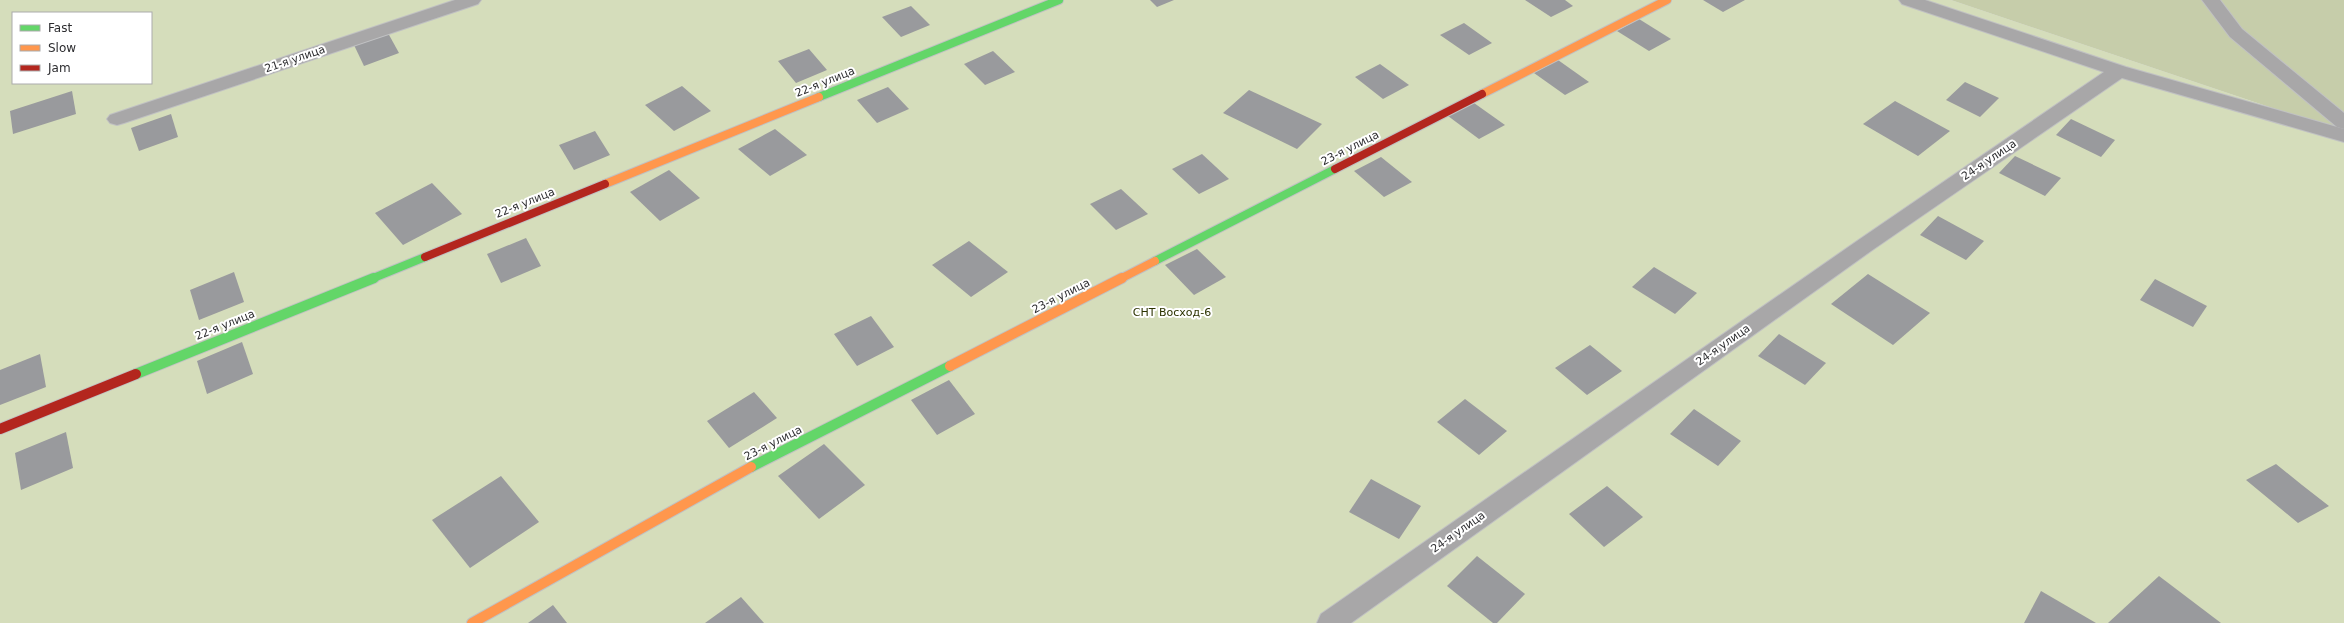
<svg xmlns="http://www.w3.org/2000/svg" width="2344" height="623" font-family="'DejaVu Sans',sans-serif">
<rect width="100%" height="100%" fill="#e4e5e9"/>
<path fill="#d5ddbb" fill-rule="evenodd" d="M0 0H1951L2344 132V623H0ZM13 13H151V83H13Z"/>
<path fill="#c6cdaa" d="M1951 0H2344V132Z"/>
<g fill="#999a9d">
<path d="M1150 0H1174L1157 7Z"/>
<path d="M1525 0H1565L1573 6 1551 17Z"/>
<path d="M1703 0H1745L1723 12Z"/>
<path d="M911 6 930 25 901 37 882 17Z"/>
<path d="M1639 19 1671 39 1649 51 1617 31Z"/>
<path d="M1464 23 1492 43 1469 55 1440 35Z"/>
<path d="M388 33 399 53 364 66 354 45Z"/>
<path d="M809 49 827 70 796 83 778 61Z"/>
<path d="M993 51 1015 72 985 85 964 64Z"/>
<path d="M1558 60 1589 82 1565 95 1534 73Z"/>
<path d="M1380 64 1409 85 1383 99 1355 77Z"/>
<path d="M1965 82 1999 98 1980 117 1946 100Z"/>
<path d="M682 86 711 111 674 131 645 105Z"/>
<path d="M888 87 909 109 877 123 857 100Z"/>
<path d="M1249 90 1322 124 1297 149 1223 113Z"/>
<path d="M72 91 76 114 13 134 10 111Z"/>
<path d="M1895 101 1950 131 1918 156 1863 124Z"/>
<path d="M1474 103 1505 125 1479 139 1448 116Z"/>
<path d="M171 114 178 137 139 151 131 128Z"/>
<path d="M2071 119 2115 140 2101 157 2056 135Z"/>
<path d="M775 129 807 155 770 176 738 149Z"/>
<path d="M595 131 610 155 574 170 559 145Z"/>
<path d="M1202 154 1229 179 1199 194 1172 169Z"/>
<path d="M2015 156 2061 178 2045 196 1999 173Z"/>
<path d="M1381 157 1412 182 1384 197 1354 171Z"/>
<path d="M669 170 700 198 660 221 630 192Z"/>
<path d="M432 183 462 214 403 245 375 213Z"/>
<path d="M1121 189 1148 214 1116 230 1090 204Z"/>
<path d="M1938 216 1984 241 1966 260 1920 235Z"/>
<path d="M526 238 541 266 501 283 487 254Z"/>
<path d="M969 241 1008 272 971 297 932 265Z"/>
<path d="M1197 249 1226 277 1194 295 1165 265Z"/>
<path d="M1654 267 1697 293 1675 314 1632 287Z"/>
<path d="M234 272 244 302 199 320 190 290Z"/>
<path d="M1868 274 1930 313 1893 345 1831 304Z"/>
<path d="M2155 279 2207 306 2193 327 2140 300Z"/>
<path d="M871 316 894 347 857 366 834 334Z"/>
<path d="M1779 334 1826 363 1805 385 1758 356Z"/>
<path d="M242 342 253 374 207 394 197 361Z"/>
<path d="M1590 345 1622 371 1587 395 1555 368Z"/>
<path d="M40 354 46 387 0 405V370Z"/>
<path d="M949 380 975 414 937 435 911 400Z"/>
<path d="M754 392 777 418 729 448 707 421Z"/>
<path d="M1465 399 1507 431 1479 455 1437 422Z"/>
<path d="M1694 409 1741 441 1718 466 1670 434Z"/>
<path d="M66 432 73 468 21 490 15 453Z"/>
<path d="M824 444 865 485 819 519 778 476Z"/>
<path d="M2276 464 2302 485 2329 506 2298 523 2246 480Z"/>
<path d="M501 476 539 522 470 568 432 520Z"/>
<path d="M1371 479 1421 506 1399 539 1349 512Z"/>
<path d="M1607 486 1643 517 1604 547 1569 514Z"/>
<path d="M1477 556 1525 594 1497 623H1493L1447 586Z"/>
<path d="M2159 576 2221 623H2108Z"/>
<path d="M2041 591 2096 623H2024Z"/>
<path d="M741 597 764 623H705Z"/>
<path d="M553 605 567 623H528Z"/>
</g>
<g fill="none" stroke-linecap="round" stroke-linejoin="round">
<defs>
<g id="street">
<path d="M455 0H481L478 4 124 123 117 125 110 123 107 119 110 115Z"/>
<path d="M1899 0H1925L2126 67 2344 129V142L2122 78 1871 251 1351 623H1317L1321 614 1857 241 2104 72 1902 4Z"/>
<path d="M2202 0H2220L2242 29 2344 113V129L2337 127 2230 37Z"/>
</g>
<g id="fast-far1">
<path d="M819 97 1059 0"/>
<path d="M1155 261 1335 169"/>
<path d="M371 279 425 257"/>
</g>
<g id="fast">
<path d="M136 374 374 278"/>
<path d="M751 467 950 366"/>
</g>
<g id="slow-far1">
<path d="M1482 94 1667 0"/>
<path d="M605 184 819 97"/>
<path d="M1120 279 1155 261"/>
</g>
<g id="slow">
<path d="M950 366 1122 278"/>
<path d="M472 623 751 467"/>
</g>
<g id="jam-far1">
<path d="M1335 169 1482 94"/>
<path d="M425 257 605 184"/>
</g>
<path id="jam" d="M0 429 136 374"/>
</defs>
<use href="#street" stroke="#c0c1c3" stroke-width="2"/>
<use href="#fast-far1" stroke="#c0c1c3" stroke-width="10"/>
<use href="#fast" stroke="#c0c1c3" stroke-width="12"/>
<use href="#slow-far1" stroke="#c0c1c3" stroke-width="10"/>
<use href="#slow" stroke="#c0c1c3" stroke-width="12"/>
<use href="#jam-far1" stroke="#c0c1c3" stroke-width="10"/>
<use href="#jam" stroke="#c0c1c3" stroke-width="12"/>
<use href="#street" fill="#a8a7a8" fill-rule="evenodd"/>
<use href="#fast-far1" stroke="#63d668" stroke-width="8"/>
<use href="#fast" stroke="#63d668" stroke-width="10"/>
<use href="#slow-far1" stroke="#ff974d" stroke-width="8"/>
<use href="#slow" stroke="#ff974d" stroke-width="10"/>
<use href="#jam-far1" stroke="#b3261e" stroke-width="8"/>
<use href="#jam" stroke="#b3261e" stroke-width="10"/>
</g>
<g text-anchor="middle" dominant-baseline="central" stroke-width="4" stroke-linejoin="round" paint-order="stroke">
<g font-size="11" fill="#2c2c2f" stroke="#fff">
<text transform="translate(295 59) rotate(-19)">21-я улица</text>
<text transform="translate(825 82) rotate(-22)">22-я улица</text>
<text transform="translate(1350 148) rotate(-27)">23-я улица</text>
<text transform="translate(1989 160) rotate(-34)">24-я улица</text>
<text transform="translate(525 203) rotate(-22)">22-я улица</text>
<text transform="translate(1061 296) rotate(-27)">23-я улица</text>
<text transform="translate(225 325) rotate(-22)">22-я улица</text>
<text transform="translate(1723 345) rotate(-35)">24-я улица</text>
<text transform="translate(773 443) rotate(-27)">23-я улица</text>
<text transform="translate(1458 532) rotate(-35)">24-я улица</text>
</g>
<g font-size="11" fill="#2c3300" stroke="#fff">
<text x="1172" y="312">СНТ Восход-6</text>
</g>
</g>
<rect x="12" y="12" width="140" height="72" fill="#ffffff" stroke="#ababac"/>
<rect x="20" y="25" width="20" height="6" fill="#63d668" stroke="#ababac"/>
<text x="48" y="32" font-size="12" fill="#2c2c2f">Fast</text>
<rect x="20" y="45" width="20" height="6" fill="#ff974d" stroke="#ababac"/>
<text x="48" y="52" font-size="12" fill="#2c2c2f">Slow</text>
<rect x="20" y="65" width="20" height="6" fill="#b3261e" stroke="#ababac"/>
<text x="48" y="72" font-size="12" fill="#2c2c2f">Jam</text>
</svg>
